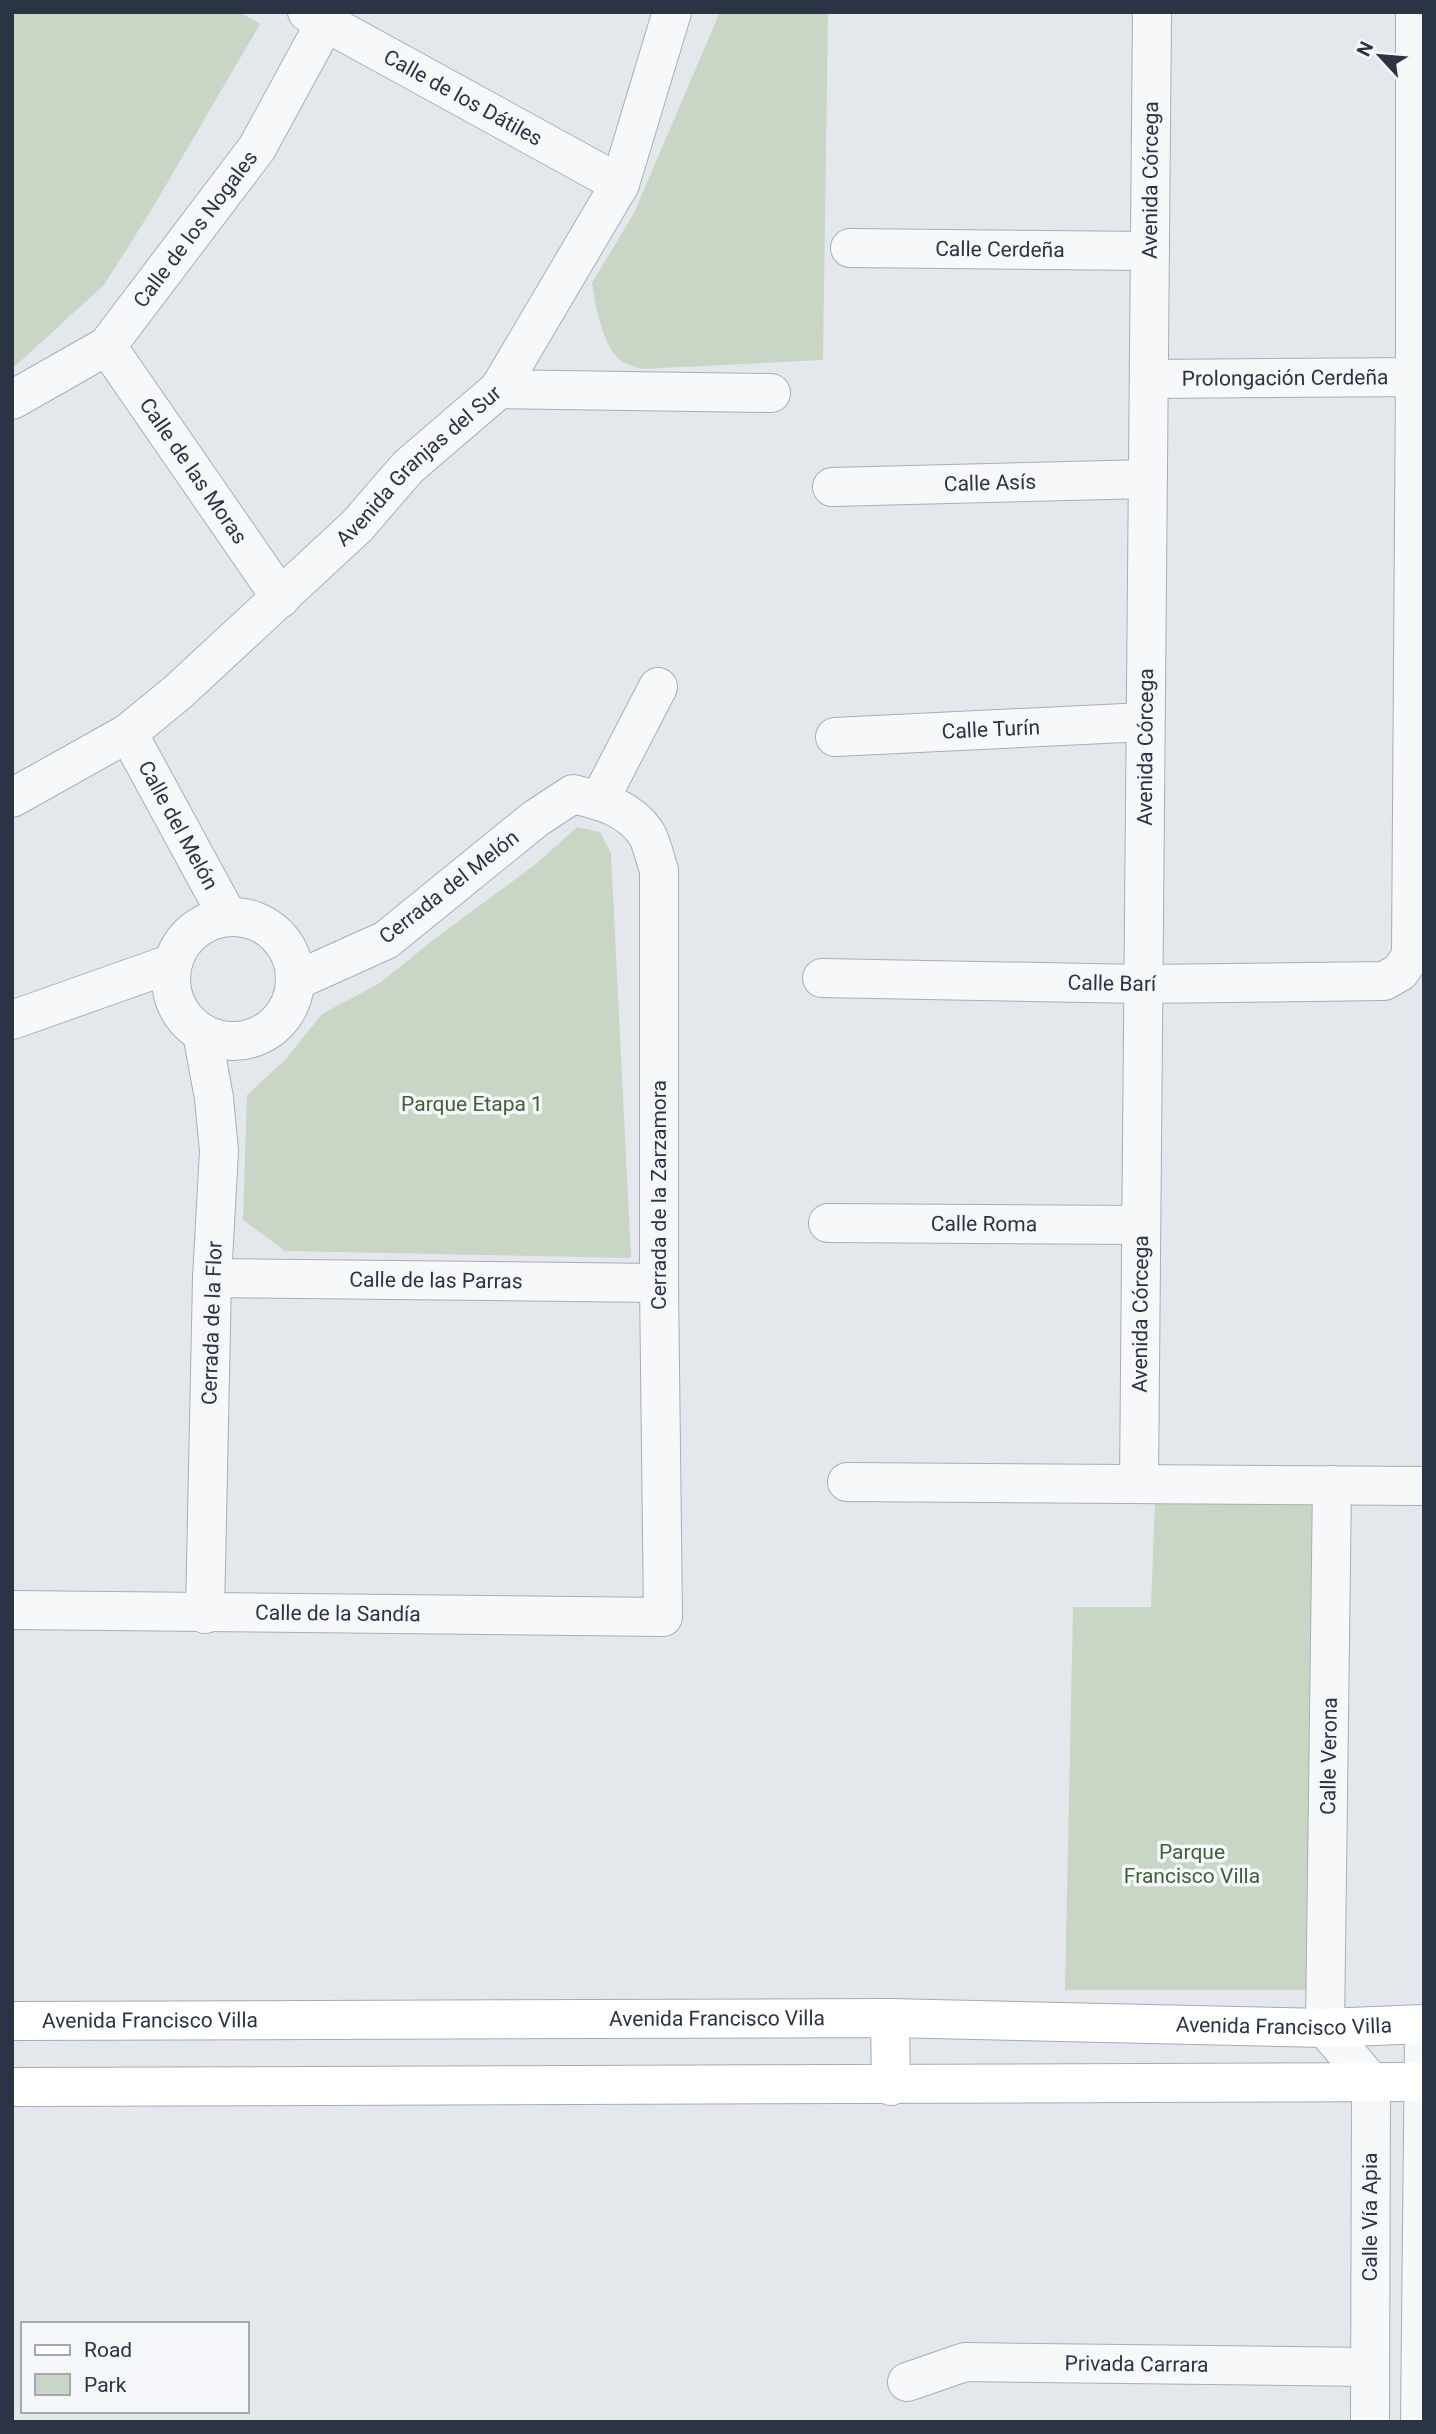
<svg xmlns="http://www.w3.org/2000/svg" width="1436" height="2434" font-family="Roboto,sans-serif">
<rect width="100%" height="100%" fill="#e4e7ec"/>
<g fill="#c9d6c5">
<path d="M12 12H239L260 24 152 209 104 285 12 369Z"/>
<path d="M720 12H828L823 360 640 369C634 366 625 364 620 360 603 347 595 303 592 283L634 213Z"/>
<path d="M577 827 600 832 611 853 631 1258 285 1251 243 1220 247 1095 285 1060 322 1014 380 983 433 940 536 864Z"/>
<path d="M1316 1498 1317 1990H1065L1073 1607H1151L1155 1500Z"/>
</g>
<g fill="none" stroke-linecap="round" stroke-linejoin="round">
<defs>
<g id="street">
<path id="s1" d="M307 12 620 184"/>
<path id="s2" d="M850 248 1150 251"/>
<path id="s3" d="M107 346 281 598"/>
<path id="s4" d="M1149 379 1424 377"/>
<path d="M499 389 771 393"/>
<path id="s5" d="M12 400 107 346 257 148 331 12"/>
<path id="s6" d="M832 487 1148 479"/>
<path id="s7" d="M128 733 228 917"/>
<path id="s8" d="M835 737 1145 722"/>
<path id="s9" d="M12 798 128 733 178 692 357 526 408 467 499 389 620 184 672 12"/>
<path d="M599 801 658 687"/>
<circle cx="233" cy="979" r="62"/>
<path id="s10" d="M822 978 1143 984 1384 981 1400 972 1411 956 1415 377V12"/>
<path d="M12 1020 173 963"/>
<path d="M202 1033 214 1098 219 1151 212 1278 205 1614"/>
<path id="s11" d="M828 1223 1141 1225"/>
<path id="s12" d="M212 1278 659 1283"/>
<path d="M847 1482 1424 1486"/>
<path id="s13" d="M1139 1484 1152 12"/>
<path d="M1332 1485 1325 2028 1371 2082 1370 2422"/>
<path id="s14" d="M12 1610 663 1617 659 1283V870C655 859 652 843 646 833 628 807 601 801 573 794L535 819 386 940 295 981"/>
<path id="s15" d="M907 2382 965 2362 1370 2367"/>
<path d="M1420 2422 1424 2036"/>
</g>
<g id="primary">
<path d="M890 2018 891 2086"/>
<path id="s16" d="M12 2021 890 2018 1325 2028 1424 2024"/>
<path d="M12 2087 1424 2082"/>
</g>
</defs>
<use href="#street" stroke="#a9aeb7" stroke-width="40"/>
<use href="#primary" stroke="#a3abb8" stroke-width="40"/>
<use href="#street" stroke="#f7f8fa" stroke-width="38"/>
<use href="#primary" stroke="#fff" stroke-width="38"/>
</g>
<g text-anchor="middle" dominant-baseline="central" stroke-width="7" stroke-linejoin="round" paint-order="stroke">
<g font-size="21" fill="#2b3445" stroke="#f4f6f9">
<text stroke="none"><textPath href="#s1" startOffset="178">Calle de los Dátiles</textPath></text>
<text stroke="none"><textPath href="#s13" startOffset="1304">Avenida Córcega</textPath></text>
<text stroke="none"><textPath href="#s5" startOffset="256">Calle de los Nogales</textPath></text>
<text stroke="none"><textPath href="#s2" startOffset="150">Calle Cerdeña</textPath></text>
<text stroke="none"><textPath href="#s4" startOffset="136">Prolongación Cerdeña</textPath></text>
<text stroke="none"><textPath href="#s9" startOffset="528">Avenida Granjas del Sur</textPath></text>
<text stroke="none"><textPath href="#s3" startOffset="152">Calle de las Moras</textPath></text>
<text stroke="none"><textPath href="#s6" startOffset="158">Calle Asís</textPath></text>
<text stroke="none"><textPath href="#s8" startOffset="156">Calle Turín</textPath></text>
<text stroke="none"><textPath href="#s13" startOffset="737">Avenida Córcega</textPath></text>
<text stroke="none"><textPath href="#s7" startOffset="105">Calle del Melón</textPath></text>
<text transform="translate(449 887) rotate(-38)">Cerrada del Melón</text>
<text stroke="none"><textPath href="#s10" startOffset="290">Calle Barí</textPath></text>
<text transform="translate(659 1195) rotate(-90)">Cerrada de la Zarzamora</text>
<text stroke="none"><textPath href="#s11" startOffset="156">Calle Roma</textPath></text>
<text stroke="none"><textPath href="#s12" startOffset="224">Calle de las Parras</textPath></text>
<text stroke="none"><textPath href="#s13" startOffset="170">Avenida Córcega</textPath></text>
<text transform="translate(212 1323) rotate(-88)">Cerrada de la Flor</text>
<text stroke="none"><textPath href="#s14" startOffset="326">Calle de la Sandía</textPath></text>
<text transform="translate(1329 1756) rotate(-89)">Calle Verona</text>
<text stroke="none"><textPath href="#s16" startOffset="705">Avenida Francisco Villa</textPath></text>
<text stroke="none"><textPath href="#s16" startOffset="138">Avenida Francisco Villa</textPath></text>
<text stroke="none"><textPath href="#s16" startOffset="1272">Avenida Francisco Villa</textPath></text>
<text transform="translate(1370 2217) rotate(-90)">Calle Vía Apia</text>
<text stroke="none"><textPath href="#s15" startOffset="233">Privada Carrara</textPath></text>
</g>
<g font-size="21" fill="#3f6138" stroke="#f4f6f9">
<text x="472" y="1104">Parque Etapa 1</text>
<text x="1192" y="1852">Parque<tspan x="1192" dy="24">Francisco Villa</tspan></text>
</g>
</g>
<rect width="1436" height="2434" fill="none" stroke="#2b3445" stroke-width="28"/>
<rect x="21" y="2322" width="228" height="91" fill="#f4f6f9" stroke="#a4a8b1" stroke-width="2"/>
<rect x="35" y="2345" width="35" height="10" fill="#ffffff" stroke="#a4a8b1" stroke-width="2"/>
<text x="84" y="2357" font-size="21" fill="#2b3445">Road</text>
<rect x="35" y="2374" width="35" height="21" fill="#c9d6c5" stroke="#a4a8b1" stroke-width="2"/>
<text x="84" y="2392" font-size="21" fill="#2b3445">Park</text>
<g transform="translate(1380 56) rotate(296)" stroke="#f4f6f9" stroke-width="5" paint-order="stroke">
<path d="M0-5L12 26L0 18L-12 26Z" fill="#2b3445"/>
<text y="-10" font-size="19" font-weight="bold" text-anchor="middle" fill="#2b3445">N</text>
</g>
</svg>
